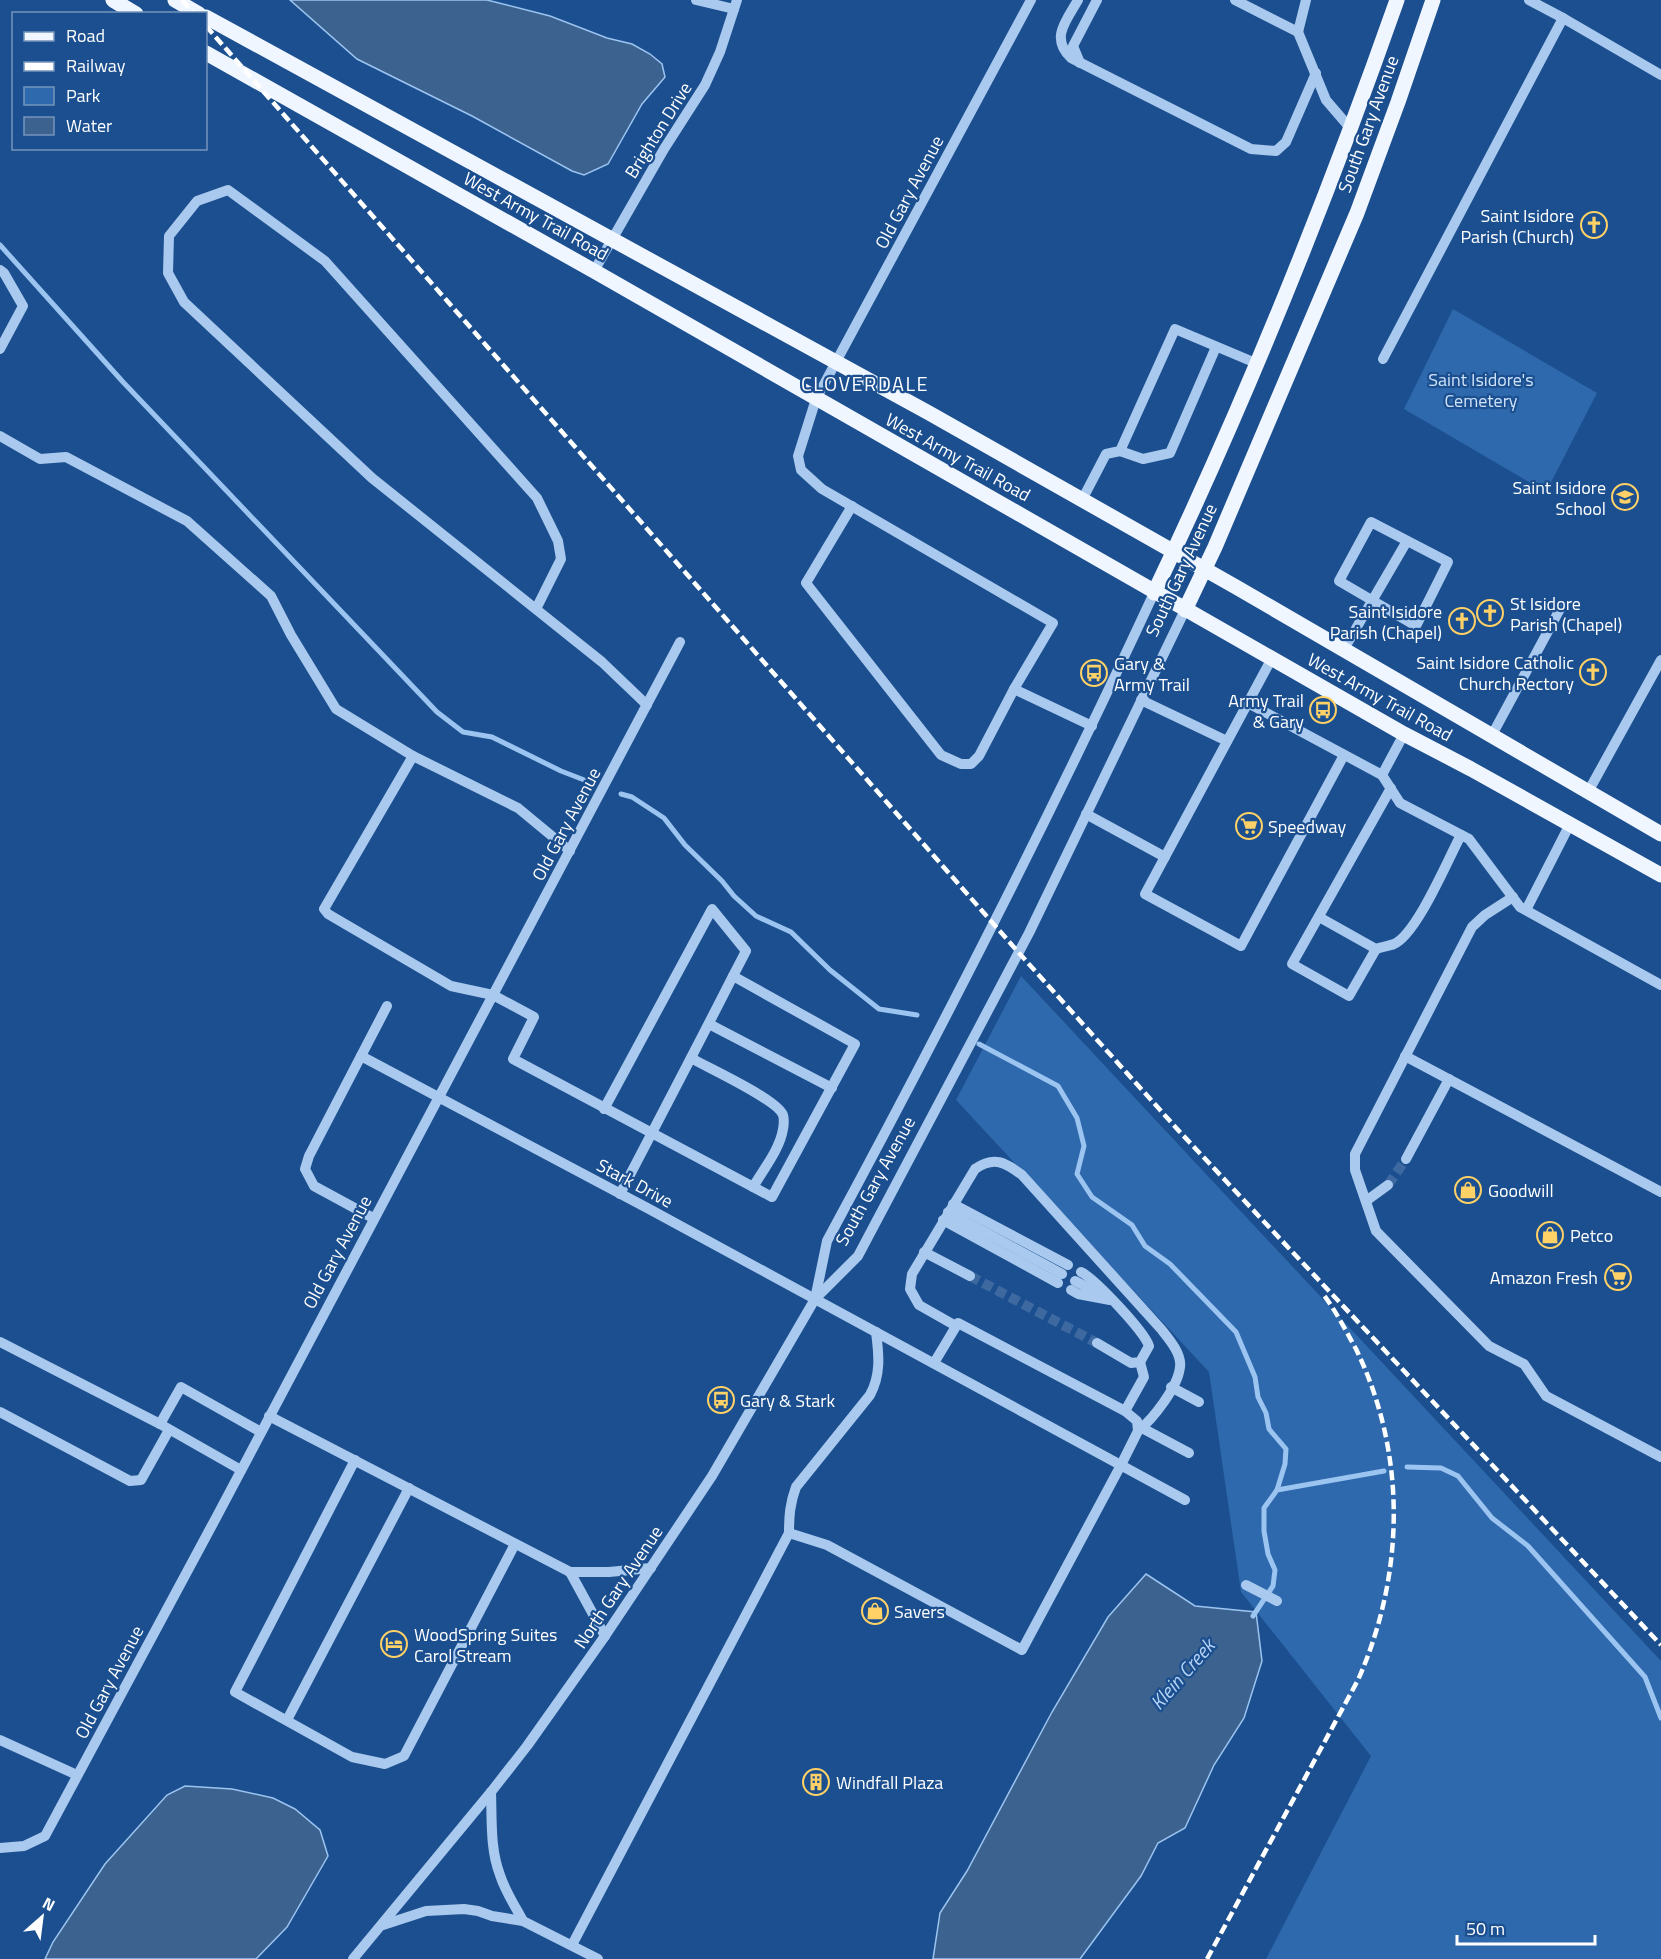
<svg xmlns="http://www.w3.org/2000/svg" width="1661" height="1959" font-family="'Titillium Web',sans-serif">
<rect width="100%" height="100%" fill="#1b4f8f"/>
<g fill="#2e69ad">
<path d="M1453 309 1597 393 1546 492 1404 409Z"/>
<path d="M1021 976 1661 1661V1959H1266L1371 1756 1241 1592 1209 1372 956 1100Z"/>
</g>
<g fill="#3c6290" stroke="#9cc4f0" stroke-width="1.5">
<path d="M290 0H487L550 16 607 38 632 44 650 54 662 64 665 77 642 104 608 164 584 175 572 171 472 116 357 59Z"/>
<path d="M1146 1574 1195 1606 1256 1612 1262 1661 1244 1718 1214 1765 1185 1828 1158 1843 1141 1876 1080 1959H933L940 1913 967 1871 1052 1712 1108 1617Z"/>
<path d="M185 1786 232 1789 273 1798 295 1809 320 1830 328 1856 287 1927 256 1959H45L53 1942 105 1864 167 1795Z"/>
</g>
<g fill="none" stroke-linecap="round" stroke-linejoin="round">
<g stroke="#9cc4f0" stroke-width="5">
<path d="M0 245 123 382 437 712 463 732 492 737 561 771 592 783"/>
<path d="M621 794 632 797 664 818 685 845 722 881 734 896 756 916 791 932 830 970 879 1009 917 1015"/>
<path d="M979 1044 1058 1086 1077 1118 1084 1146 1077 1174 1092 1197 1132 1225 1145 1246 1170 1264 1236 1332 1255 1377 1258 1397 1266 1413 1269 1429 1286 1449 1285 1464 1277 1490"/>
<path d="M1407 1467 1441 1468 1458 1476 1492 1518 1528 1546 1645 1677 1661 1718"/>
<path d="M1253 1616 1273 1586 1275 1570 1268 1554 1264 1531V1508L1277 1490 1384 1471"/>
</g>
<g stroke="#3d69a0" stroke-width="10" stroke-dasharray="10 5" stroke-linecap="butt">
<path d="M1388 1185 1406 1159"/>
<path d="M970 1276 1097 1343"/>
</g>
<g stroke="#a9c9ee" stroke-width="10">
<path d="M696 0 734 9"/>
<path d="M1031 0 816 399 798 456 801 470 822 489 1053 623 1014 689 1092 726"/>
<path d="M1078 0C1066 21 1050 38 1071 58L1251 149 1276 151 1286 142 1316 73"/>
<path d="M1235 0 1298 32 1326 100 1350 128"/>
<path d="M1563 18 1661 75"/>
<path d="M1298 32 1306 0"/>
<path d="M1080 63 1073 46 1097 0"/>
<path d="M0 270 4 273 23 306 0 349"/>
<path d="M594 271 664 149 705 85 720 52 737 0"/>
<path d="M1383 359 1563 18 1529 0"/>
<path d="M0 436 40 459 66 457 187 521 271 596 291 635 336 709 413 756 518 808 570 851"/>
<path d="M1120 451 1143 459 1170 453 1216 347"/>
<path d="M1082 500 1106 454 1120 451 1175 329 1258 364"/>
<path d="M852 506 806 583 941 755 961 764H971L979 756 1014 689"/>
<path d="M1371 522 1448 562 1416 626 1339 581Z"/>
<path d="M536 609 561 559 558 541 537 498 325 261 228 190 197 201 169 236 168 273 184 302 372 478 602 662 647 705"/>
<path d="M1344 649 1407 541"/>
<path d="M1272 658 1145 894 1241 946 1344 755"/>
<path d="M1141 700 1227 741"/>
<path d="M1248 703 1382 775 1404 734"/>
<path d="M1492 735 1560 609"/>
<path d="M413 756 324 909 328 914 451 986 493 995 534 1017 513 1059 772 1197 855 1044 733 976C696 1049 658 1121 620 1194"/>
<path d="M1382 775 1400 803 1469 839 1520 907 1661 985"/>
<path d="M1588 792 1661 660"/>
<path d="M1086 814 1165 857"/>
<path d="M1513 897 1485 915 1472 927 1355 1154V1170L1376 1231 1489 1346 1524 1364 1546 1396 1661 1457"/>
<path d="M1526 910 1570 824"/>
<path d="M1319 917 1376 949 1349 996 1292 964 1391 788"/>
<path d="M1376 949C1382 947 1389 946 1394 944 1417 934 1448 859 1461 835"/>
<path d="M709 1024 832 1088"/>
<path d="M361 1056 651 1210 1185 1500"/>
<path d="M1405 1056 1661 1192"/>
<path d="M691 1058C708 1068 777 1099 783 1115 784 1118 784 1125 783 1129 780 1149 763 1170 753 1187"/>
<path d="M604 1109 712 909 746 951 733 976"/>
<path d="M1406 1159 1449 1079"/>
<path d="M1366 1201 1388 1185"/>
<path d="M953 1204 1068 1265"/>
<path d="M948 1212 1062 1274"/>
<path d="M373 1218 314 1186 305 1169 309 1156 387 1006"/>
<path d="M943 1220 1058 1283"/>
<path d="M924 1252 970 1276"/>
<path d="M1081 1272C1095 1279 1144 1331 1149 1346L1140 1362 1131 1363 1097 1343"/>
<path d="M1075 1281 1102 1295"/>
<path d="M1071 1290 1078 1294 1110 1300"/>
<path d="M815 1299 827 1241C942 1028 1052 813 1154 593"/>
<path d="M956 1326 919 1305 910 1289 912 1274 975 1169C994 1156 1005 1162 1022 1175L1161 1329C1169 1339 1182 1354 1180 1367 1178 1387 1153 1419 1138 1431"/>
<path d="M0 1342 160 1424"/>
<path d="M1171 1387 1199 1402"/>
<path d="M1125 1411 1144 1377 1140 1362"/>
<path d="M0 1412 130 1481 141 1480 169 1430"/>
<path d="M269 1416 570 1572H609L651 1568"/>
<path d="M1142 1428 1189 1453"/>
<path d="M355 1460 235 1692 352 1757 385 1764 404 1756 515 1544"/>
<path d="M241 1470 160 1424 181 1387 261 1432"/>
<path d="M789 1533 827 1545 1022 1650 1121 1465 1138 1431 1137 1421 1125 1411 958 1323 934 1363"/>
<path d="M570 1572 605 1636"/>
<path d="M1246 1585 1277 1601"/>
<path d="M287 1720 409 1488"/>
<path d="M0 1740 77 1775"/>
<path d="M491 1792C492 1820 490 1849 500 1875 505 1891 515 1906 523 1921"/>
<path d="M0 1848 24 1846 45 1836 217 1516 680 642"/>
<path d="M383 1925 426 1911 464 1909 478 1911 492 1916 523 1921 598 1959"/>
<path d="M572 1945 789 1533C789 1516 790 1503 796 1487L870 1395C881 1375 879 1355 876 1332"/>
<path d="M353 1959 491 1792 527 1746 605 1636 712 1476 815 1299 858 1256 1029 933 1185 610"/>
</g>
<g stroke="#f0f6ff" stroke-width="15">
<path d="M113 0 136 14"/>
<path d="M175 0 199 14"/>
<path d="M206 17 929 413 1236 587 1661 834"/>
<path d="M206 53 594 271 1404 734 1471 769 1661 875"/>
<path d="M1154 593C1246 400 1326 202 1397 0"/>
<path d="M1185 610 1215 547 1357 213 1398 102 1433 0"/>
</g>
<g stroke="#fff" stroke-width="4.5" stroke-dasharray="10 4.5" stroke-linecap="butt">
<path d="M182 0 194 14"/>
<path d="M206 26 1019 953 1179 1131 1661 1645"/>
<path d="M1207 1959 1358 1680C1405 1574 1407 1454 1356 1349 1346 1331 1336 1311 1323 1294"/>
</g>
</g>
<defs>
<symbol id="church-ring" viewBox="-11 -11 22 22"><circle r="9.5" fill="#1b4f8f" stroke="#ffd166" stroke-width="1.5"/><path d="M-1.2-6h2.4v3.5h3.3v2.4h-3.3V6h-2.4V-.1h-3.3v-2.4h3.3Z" fill="#ffd166"/></symbol>
<symbol id="school-ring" viewBox="-11 -11 22 22"><circle r="9.5" fill="#1b4f8f" stroke="#ffd166" stroke-width="1.5"/><path d="M0-5L7-2L0 1L-7-2ZM-4 1L0 2.5L4 1V4Q0 6-4 4Z" fill="#ffd166"/></symbol>
<symbol id="bus-ring" viewBox="-11 -11 22 22"><circle r="9.5" fill="#1b4f8f" stroke="#ffd166" stroke-width="1.5"/><path d="M-5-6H5V4H4V6H2V4H-2V6H-4V4H-5ZM-3.5-4V0h7V-4ZM-3.5 1.2v1.5H-2V1.2ZM2 1.2v1.5H3.5V1.2Z" fill="#ffd166"/></symbol>
<symbol id="supermarket-ring" viewBox="-11 -11 22 22"><circle r="9.5" fill="#1b4f8f" stroke="#ffd166" stroke-width="1.5"/><path d="M-6-5.5h2.5l.6 2H6L4.5 2H-2.5L-4.4-4H-6ZM-1.5 3.2a1.3 1.3 0 1 0 .1 0ZM3 3.2a1.3 1.3 0 1 0 .1 0Z" fill="#ffd166"/></symbol>
<symbol id="shop-ring" viewBox="-11 -11 22 22"><circle r="9.5" fill="#1b4f8f" stroke="#ffd166" stroke-width="1.5"/><path d="M-5-2.5h2.3a2.7 3.5 0 0 1 5.4 0H5L5.5 6h-11ZM-1.5-2.5h3a1.5 2.3 0 0 0-3 0Z" fill="#ffd166"/></symbol>
<symbol id="hotel-ring" viewBox="-11 -11 22 22"><circle r="9.5" fill="#1b4f8f" stroke="#ffd166" stroke-width="1.5"/><path d="M-6-4.5h1.5V1H6V5H4.5V3h-9V5H-6ZM-4 0a1.8 1.8 0 1 1 3.6 0ZM.5 0V-2.5h3Q6-2.5 6 0Z" fill="#ffd166"/></symbol>
<symbol id="building-ring" viewBox="-11 -11 22 22"><circle r="9.5" fill="#1b4f8f" stroke="#ffd166" stroke-width="1.5"/><path d="M-4-6H4V6H1V3H-1V6H-4ZM-2.5-4.3h1.7v1.8h-1.7ZM.8-4.3h1.7v1.8H.8ZM-2.5-1h1.7V.8h-1.7ZM.8-1h1.7V.8H.8Z" fill="#ffd166"/></symbol>
</defs>
<g fill-rule="evenodd">
<use href="#church-ring" x="1579" y="210" width="30" height="30"/>
<use href="#school-ring" x="1610" y="482" width="30" height="30"/>
<use href="#church-ring" x="1475" y="598" width="30" height="30"/>
<use href="#church-ring" x="1447" y="606" width="30" height="30"/>
<use href="#church-ring" x="1578" y="657" width="30" height="30"/>
<use href="#bus-ring" x="1079" y="658" width="30" height="30"/>
<use href="#bus-ring" x="1308" y="695" width="30" height="30"/>
<use href="#supermarket-ring" x="1234" y="811" width="30" height="30"/>
<use href="#shop-ring" x="1453" y="1175" width="30" height="30"/>
<use href="#shop-ring" x="1535" y="1220" width="30" height="30"/>
<use href="#supermarket-ring" x="1603" y="1262" width="30" height="30"/>
<use href="#bus-ring" x="706" y="1385" width="30" height="30"/>
<use href="#shop-ring" x="860" y="1596" width="30" height="30"/>
<use href="#hotel-ring" x="379" y="1629" width="30" height="30"/>
<use href="#building-ring" x="801" y="1767" width="30" height="30"/>
</g>
<g text-anchor="middle" dominant-baseline="central" stroke-width="4.5" stroke-linejoin="round" paint-order="stroke">
<g font-size="18" fill="#fff" stroke="#1b4f8f">
<text transform="translate(1368 124) rotate(-70)">South Gary Avenue</text>
<text transform="translate(658 130) rotate(-58)">Brighton Drive</text>
<text transform="translate(909 192) rotate(-62)">Old Gary Avenue</text>
<text transform="translate(536 216) rotate(29)">West Army Trail Road</text>
<text transform="translate(958 457) rotate(29)">West Army Trail Road</text>
<text transform="translate(1181 570) rotate(-65)">South Gary Avenue</text>
<text transform="translate(1380 697) rotate(29)">West Army Trail Road</text>
<text transform="translate(566 824) rotate(-62)">Old Gary Avenue</text>
<text transform="translate(875 1181) rotate(-61)">South Gary Avenue</text>
<text transform="translate(635 1183) rotate(28)">Stark Drive</text>
<text transform="translate(337 1252) rotate(-62)">Old Gary Avenue</text>
<text transform="translate(618 1587) rotate(-56)">North Gary Avenue</text>
<text transform="translate(109 1682) rotate(-62)">Old Gary Avenue</text>
</g>
<g font-size="18" fill="#fff" stroke="#1b4f8f" text-anchor="start">
<text x="1574" y="215" text-anchor="end">Saint Isidore<tspan x="1574" dy="21">Parish (Church)</tspan></text>
<text x="1606" y="487" text-anchor="end">Saint Isidore<tspan x="1606" dy="21">School</tspan></text>
<text x="1510" y="603">St Isidore<tspan x="1510" dy="21">Parish (Chapel)</tspan></text>
<text x="1442" y="611" text-anchor="end">Saint Isidore<tspan x="1442" dy="21">Parish (Chapel)</tspan></text>
<text x="1574" y="662" text-anchor="end">Saint Isidore Catholic<tspan x="1574" dy="21">Church Rectory</tspan></text>
<text x="1114" y="663">Gary &amp;<tspan x="1114" dy="21">Army Trail</tspan></text>
<text x="1304" y="700" text-anchor="end">Army Trail<tspan x="1304" dy="21">&amp; Gary</tspan></text>
<text x="1268" y="826">Speedway</text>
<text x="1488" y="1190">Goodwill</text>
<text x="1570" y="1235">Petco</text>
<text x="1598" y="1277" text-anchor="end">Amazon Fresh</text>
<text x="740" y="1400">Gary &amp; Stark</text>
<text x="894" y="1611">Savers</text>
<text x="414" y="1634">WoodSpring Suites<tspan x="414" dy="21">Carol Stream</tspan></text>
<text x="836" y="1782">Windfall Plaza</text>
</g>
<g font-size="18" fill="#cfe3fa" stroke="#1b4f8f">
<text x="1481" y="379">Saint Isidore's<tspan x="1481" dy="21">Cemetery</tspan></text>
</g>
<g font-size="20" letter-spacing="1.5" fill="#fff" stroke="#1b4f8f">
<text x="865" y="383">CLOVERDALE</text>
</g>
<g font-size="20" font-style="italic" fill="#b5d3f5" stroke="#1b4f8f">
<text transform="translate(1182 1674) rotate(-49)">Klein Creek</text>
</g>
</g>
<rect x="12" y="12" width="195" height="138" fill="#1b4f8f" stroke="#7695bc" stroke-width="1.5"/>
<rect x="24" y="32" width="30" height="9" fill="#f0f6ff" stroke="#7695bc" stroke-width="1.5"/>
<text x="66" y="42" font-size="18" fill="#ffffff">Road</text>
<rect x="24" y="62" width="30" height="9" fill="#ffffff" stroke="#7695bc" stroke-width="1.5"/>
<text x="66" y="72" font-size="18" fill="#ffffff">Railway</text>
<rect x="24" y="87" width="30" height="18" fill="#2e69ad" stroke="#7695bc" stroke-width="1.5"/>
<text x="66" y="102" font-size="18" fill="#ffffff">Park</text>
<rect x="24" y="117" width="30" height="18" fill="#3c6290" stroke="#7695bc" stroke-width="1.5"/>
<text x="66" y="132" font-size="18" fill="#ffffff">Water</text>
<g transform="translate(42 1917) rotate(28)" stroke="#1b4f8f" stroke-width="4.5" paint-order="stroke">
<path d="M0-4.5L10 22L0 15L-10 22Z" fill="#ffffff"/>
<text y="-9" font-size="16" font-weight="bold" text-anchor="middle" fill="#ffffff">N</text>
</g>
<path d="M1457 1935v9h138v-9" fill="none" stroke="#ffffff" stroke-width="3"/>
<text x="1466" y="1935" font-size="18" fill="#ffffff" stroke="#1b4f8f" stroke-width="4.5" paint-order="stroke">50 m</text>
</svg>
